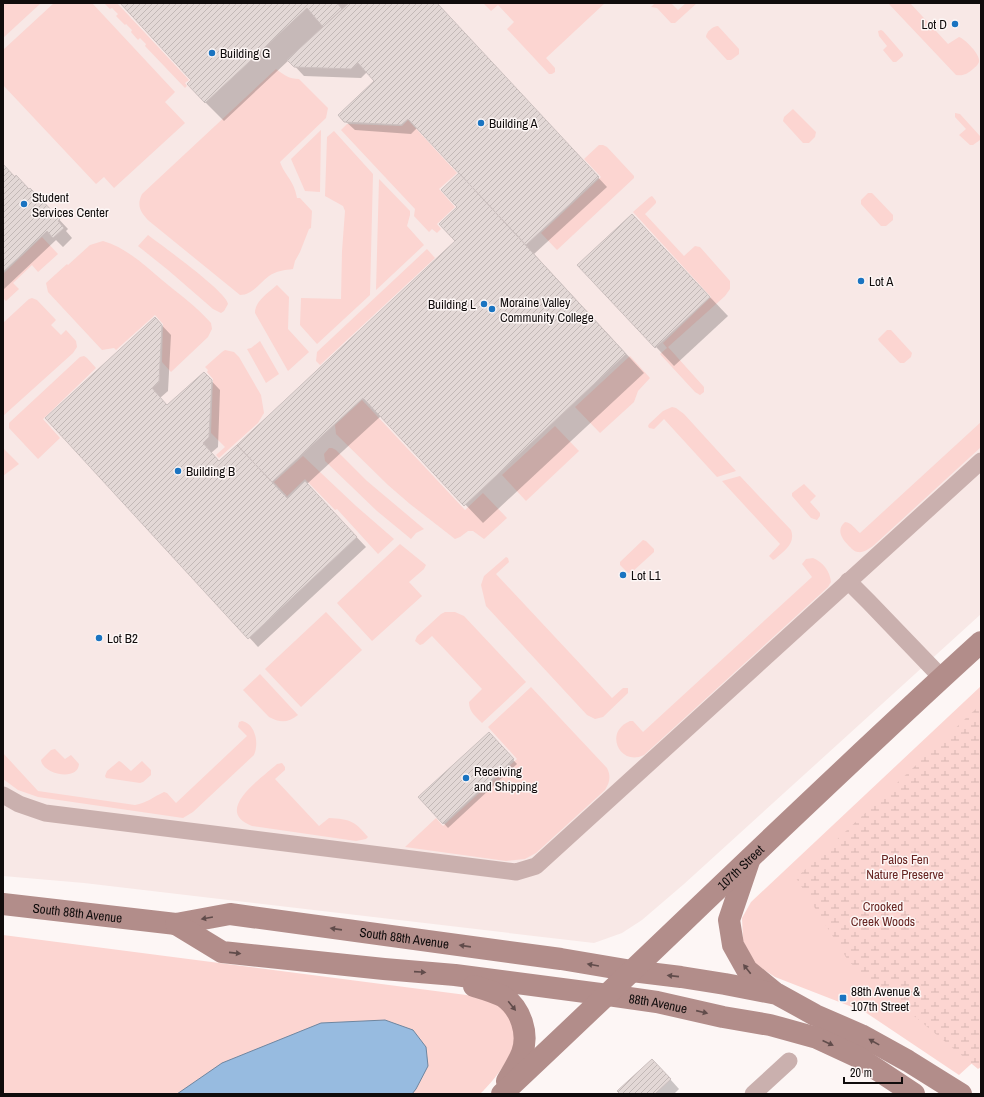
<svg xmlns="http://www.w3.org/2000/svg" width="984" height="1097" font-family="'Archivo Narrow',sans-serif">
<defs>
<pattern id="wetland-marsh" width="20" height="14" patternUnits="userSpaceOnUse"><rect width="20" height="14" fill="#fcd5d1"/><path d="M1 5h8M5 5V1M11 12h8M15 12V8" fill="none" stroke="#d7b6b2"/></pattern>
<pattern id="building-hatch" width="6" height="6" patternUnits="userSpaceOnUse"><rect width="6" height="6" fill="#e3d8d6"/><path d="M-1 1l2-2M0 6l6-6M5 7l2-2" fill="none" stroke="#c2b8b6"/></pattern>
</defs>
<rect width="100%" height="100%" fill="#fdf6f5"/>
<path fill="#f8e8e6" d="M3 3H981V614L684 884 642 920 622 933 594 943 84 883 3 876Z"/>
<g fill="#fcd5d1">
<path d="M3 3H41L3 38Z"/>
<path d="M54 3H92L175 92 165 102 185 123 114 188 104 177 96 184 3 85V50Z"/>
<path d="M104 3H117L189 80 185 83 187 86 185 88 145 46 146 44 140 38 138 40 131 32 132 30 126 24 125 25 116 16 118 14 112 8 110 9Z"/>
<path d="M483 3H605L546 58 555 68V72L552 74H549L507 29 514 22 498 5 491 11Z"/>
<path d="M655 3H671L678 10 686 3H697L675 23H671L657 8 651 7Z"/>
<path d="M888 3H910L948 44 959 37C965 39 981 55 979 62 978 65 975 67 973 69 967 74 964 76 956 75Z"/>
<path d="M718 26 739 49V54L731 60H727L706 37C706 32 713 26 718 26Z"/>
<path d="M881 30 883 31 903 54V56L896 62H893L883 50 887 46 879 36 878 31Z"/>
<path d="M276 69C284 75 289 79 299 79L328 108 326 118 280 162C285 176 294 180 297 198H300L312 211 311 228 309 229 300 252 295 261 293 269C285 270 276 271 269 276 259 283 253 295 240 295L149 221C141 213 136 206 142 194Z"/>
<path d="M793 109 816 132 815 137 809 143H803L783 121 784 117Z"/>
<path d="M955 113 960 114 980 136V140L973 145H970L959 135 966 129 955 117Z"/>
<path d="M408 120 457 173 439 189 455 207 437 224 441 229 437 233 432 229 429 232 414 216 415 209 341 130 347 124 402 126Z"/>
<path d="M321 130 320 192 305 191 291 159Z"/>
<path d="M334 131 373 174 370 295 317 344 300 325 301 298 341 299 342 251 345 211 343 206 325 196 327 137Z"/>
<path d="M599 145H603L607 147 634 176V178L557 250 541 233 601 177 584 159Z"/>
<path d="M379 179 410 211V215L407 226 424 245 376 290Z"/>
<path d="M868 193H872L893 215V220L886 226H881L861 204V200Z"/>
<path d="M652 196 656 201V203L645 214 684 256 695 246 700 247 730 281V289L725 296 668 347 704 387V392L700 395 695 392 660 354 667 348 663 343 711 297 633 212 650 197Z"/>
<path d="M148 235C161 245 227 292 228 304L224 311 221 313 213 309 168 270 138 246Z"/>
<path d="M42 237 58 254 38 272 32 265 13 283 19 289 6 301 3 298V274Z"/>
<path d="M103 241C127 248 144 265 162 280 179 294 197 307 211 323L212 329 208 337 171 372 162 362 163 324 155 315 116 350 114 348 102 350 48 292 46 283 67 264 68 265 90 245Z"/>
<path d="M427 249 435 258 320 365 316 361 317 352Z"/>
<path d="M277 285 289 297 288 329 309 352 288 371 255 313C255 301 269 292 277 285Z"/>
<path d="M32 298 37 300 56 320 51 325 61 335 66 330 76 341 77 347 73 353 3 416V323L29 299Z"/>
<path d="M887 330H891L912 353 911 357 904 363H900L879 341 878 339Z"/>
<path d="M260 341 279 374 266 383 247 349 251 348Z"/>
<path d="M225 350 234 352 239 357 261 395 264 413 258 423 219 458 216 455 225 447 211 433 213 379 207 372 208 370 205 367 222 352Z"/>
<path d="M84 356 87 358 96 368 43 419 60 438 38 459 9 428V423L80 357Z"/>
<path d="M630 356 650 378 638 391 634 402 600 433 575 407Z"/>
<path d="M362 400 465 510 483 493 507 518 484 539 473 531H468L460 537 455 539 410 504 388 485 336 434 335 425Z"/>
<path d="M672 407 676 408 684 414 736 471 717 477 664 419 654 429 649 428 648 426 649 424 663 411Z"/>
<path d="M981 422V447L873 546C869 549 863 553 858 552 855 552 852 549 850 547 843 540 835 531 845 522 852 523 855 529 860 533Z"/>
<path d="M555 426 579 451 526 501 502 475Z"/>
<path d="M3 448 19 464 3 476Z"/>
<path d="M329 448H332L336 450 367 481 424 529 416 533 411 539 377 511 325 461 324 454Z"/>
<path d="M303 456 356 506 394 539 378 554 337 509 335 510 305 479 287 496 274 482Z"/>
<path d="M740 476 791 530C796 544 784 551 775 559L773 560 769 556 780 544 722 481Z"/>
<path d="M804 484 816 496 810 502 820 513V516L817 520 811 518 792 496V493Z"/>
<path d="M643 540 646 541 654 549V552L632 572 628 573 620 565V562Z"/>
<path d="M400 544 426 565 424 569 409 582 422 596 372 641 337 603Z"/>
<path d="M506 557 508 558 509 562 496 574 612 698 623 688H628V693L603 717 595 719 587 715 486 606 481 585 484 576Z"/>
<path d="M813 558C823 562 830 571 831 582L828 587 644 755C620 767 603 732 630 721H633L643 732 812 577 802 564 806 559Z"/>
<path d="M326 612 362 650 301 707 265 669Z"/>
<path d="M445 612H455L464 616 526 682 482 723C476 717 469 712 469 702L482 689 432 636 423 644 420 645 415 641 417 636 441 614Z"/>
<path d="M260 674 298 715C288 723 280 723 269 717L243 690Z"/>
<path d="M981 686V1055L959 1075 865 1012 775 977 755 964 743 941 742 918 751 902Z"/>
<path d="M531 687 607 768C611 776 610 782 605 790L536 853 525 859 506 861 405 847 436 818 443 826 517 759 488 727Z"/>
<path d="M242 721C256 724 259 744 254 755L193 812 183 818 38 797 18 790 3 779V753L38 791 135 805C147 803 153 797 164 792L167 793 176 803 247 736 238 727 239 722Z"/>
<path d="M55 749 65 759 71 755 79 764C78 782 42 774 41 760L51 750Z"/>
<path d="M119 761 121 762 131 771 142 761 151 770V775L143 782 140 783 106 778 105 776 107 771Z"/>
<path d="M282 763 285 767V770L275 779 319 826 329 818C350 819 355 821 368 837L366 839 356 841 252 826C212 811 262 778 277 764Z"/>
<path d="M3 935 474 996C481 998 489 998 495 1001 501 1003 506 1011 509 1016 511 1019 513 1022 514 1025 522 1047 495 1080 480 1094H3Z"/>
</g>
<path fill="url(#wetland-marsh)" d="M981 704V1067L978 1069 849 962 796 878Z"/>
<path fill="#97bbe0" stroke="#6e86a0" d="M385 1020 413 1030 426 1047 428 1066 416 1089 412 1094H177L222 1063 321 1023Z"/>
<g fill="#0003">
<path d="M121 3H436L607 187 534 254 644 373 483 523 381 416 307 484 366 547 258 647 46 418 155 318 171 335 168 391 160 398 168 406 204 373 220 390 218 447 211 453 220 462 456 241 459 207 464 178 418 127 411 134 355 130 345 121 375 81 367 72 361 78 304 76 289 60 224 121 205 102 193 80Z"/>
<path d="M3 166 39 198 68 229 66 231 72 238 63 247 56 240 3 290Z"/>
<path d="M632 215 728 316 674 366 579 265Z"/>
<path d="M493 738 517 764 448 828 420 797Z"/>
<path d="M661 1069 679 1089 674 1094H622Z"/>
</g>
<g fill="url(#building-hatch)" stroke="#ccc0bf">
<path d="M120 3H337L342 9 323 27 307 8 205 103 187 84 191 80Z"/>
<path d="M349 3H437L599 177 526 245 408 119 401 125 344 122 338 115 374 81 358 63 351 69 294 67 287 60Z"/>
<path d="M3 164 15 177 16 175 29 189 30 188 60 219 58 221 64 228 53 238 47 231 3 272Z"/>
<path d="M459 173 626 354 464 506 363 398 272 482 237 445 455 241 439 224 457 207 441 190Z"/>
<path d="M632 214 710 297 655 348 577 265Z"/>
<path d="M155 317 162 325 159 382 152 388 167 405 204 372 212 380 209 437 203 443 219 461 237 445 287 498 305 481 357 537 248 639 45 418Z"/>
<path d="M489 732 514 759 443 824 418 797Z"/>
<path d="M652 1059 671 1079 655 1094H620L617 1091Z"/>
</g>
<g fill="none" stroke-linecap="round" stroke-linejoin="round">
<g stroke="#cab0ae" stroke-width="17">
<path d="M848 581 869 602 942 678"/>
<path d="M3 795 19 804 45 813 516 872 536 866 981 461"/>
<path d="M753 1094 789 1061"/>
</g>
<g stroke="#b28d8a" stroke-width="22">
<path d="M749 861 729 920 733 945 747 970 774 992"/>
<path id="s1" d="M3 904 176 924 230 914 561 959 632 971 681 977 725 984 777 994 815 1015 861 1035 908 1061 961 1094"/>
<path id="s2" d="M176 924 222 952 384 969 455 975 608 995 657 1002 723 1017 770 1025 817 1038 858 1057 914 1094"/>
<path d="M474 986C484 989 495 992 504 997 521 1009 529 1034 522 1053 518 1063 512 1072 507 1081"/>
<path id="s3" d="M502 1094C662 944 818 790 981 642"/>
</g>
</g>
<defs><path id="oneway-solid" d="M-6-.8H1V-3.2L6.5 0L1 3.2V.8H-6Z"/></defs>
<g fill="#614c4b">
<use href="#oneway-solid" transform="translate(207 918) rotate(170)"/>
<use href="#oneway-solid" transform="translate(336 929) rotate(-172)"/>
<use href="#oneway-solid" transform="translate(465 946) rotate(-172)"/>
<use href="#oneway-solid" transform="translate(235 953) rotate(6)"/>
<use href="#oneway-solid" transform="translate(593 965) rotate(-170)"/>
<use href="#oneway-solid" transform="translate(747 969) rotate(-128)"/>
<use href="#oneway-solid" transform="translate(420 972) rotate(4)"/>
<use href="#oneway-solid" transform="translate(673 976) rotate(-174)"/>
<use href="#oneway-solid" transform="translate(512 1006) rotate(51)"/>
<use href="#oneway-solid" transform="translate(702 1012) rotate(13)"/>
<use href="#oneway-solid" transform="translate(874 1042) rotate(-151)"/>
<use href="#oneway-solid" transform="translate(828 1043) rotate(25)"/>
</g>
<g fill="#1a74c1" stroke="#fdf6f5" stroke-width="1.5">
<circle cx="955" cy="24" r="4"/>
<circle cx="212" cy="53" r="4"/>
<circle cx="481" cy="123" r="4"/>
<circle cx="24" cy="204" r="4"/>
<circle cx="861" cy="281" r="4"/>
<circle cx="484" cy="304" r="4"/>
<circle cx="492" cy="309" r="4"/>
<circle cx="178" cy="471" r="4"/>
<circle cx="623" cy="575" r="4"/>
<circle cx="99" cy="638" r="4"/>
<circle cx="466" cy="778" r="4"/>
<rect x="839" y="994" width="8" height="8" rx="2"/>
</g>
<g text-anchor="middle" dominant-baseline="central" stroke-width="3" stroke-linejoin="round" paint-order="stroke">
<g font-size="13" fill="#100c0c" stroke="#fdf6f5" text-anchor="start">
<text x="947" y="24" text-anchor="end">Lot D</text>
<text x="220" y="53">Building G</text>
<text x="489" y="123">Building A</text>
<text x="32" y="197">Student<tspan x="32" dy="15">Services Center</tspan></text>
<text x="869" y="281">Lot A</text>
<text x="500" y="302">Moraine Valley<tspan x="500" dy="15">Community College</tspan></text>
<text x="476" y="304" text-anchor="end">Building L</text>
<text x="186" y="471">Building B</text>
<text x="631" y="575">Lot L1</text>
<text x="107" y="638">Lot B2</text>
<text x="474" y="771">Receiving<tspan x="474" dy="15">and Shipping</tspan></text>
<text x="851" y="991">88th Avenue &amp;<tspan x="851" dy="15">107th Street</tspan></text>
</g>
<g font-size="13" fill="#682623" stroke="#fdf6f5">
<text x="905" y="859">Palos Fen<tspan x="905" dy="15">Nature Preserve</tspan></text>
<text x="883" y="906">Crooked<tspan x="883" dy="15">Creek Woods</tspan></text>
</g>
<g font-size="13" fill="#100c0c" stroke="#fdf6f5">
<text stroke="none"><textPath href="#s3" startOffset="329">107th Street</textPath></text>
<text stroke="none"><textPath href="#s1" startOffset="75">South 88th Avenue</textPath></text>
<text stroke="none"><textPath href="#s1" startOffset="405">South 88th Avenue</textPath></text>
<text stroke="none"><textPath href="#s2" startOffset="493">88th Avenue</textPath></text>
</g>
</g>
<rect width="984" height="1097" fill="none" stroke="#100c0c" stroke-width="8"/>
<path d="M844 1077v6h58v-6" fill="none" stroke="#100c0c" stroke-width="2"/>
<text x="850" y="1077" font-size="12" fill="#100c0c" stroke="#fdf6f5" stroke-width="3" paint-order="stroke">20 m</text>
</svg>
